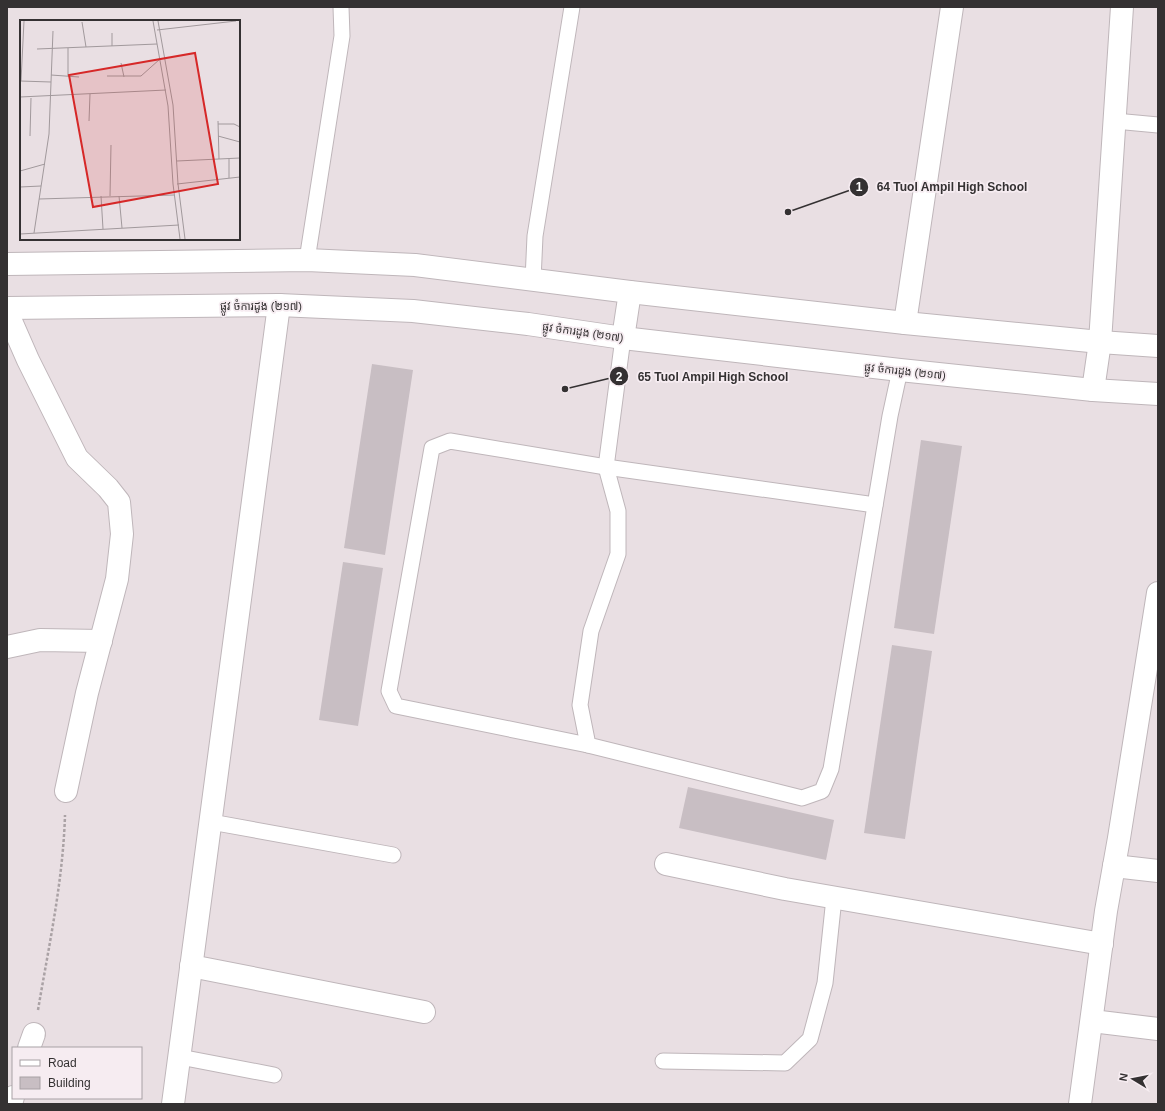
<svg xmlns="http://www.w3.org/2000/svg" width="1165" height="1111" font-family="Arial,'Noto Sans Khmer',sans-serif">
<rect width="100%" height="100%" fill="#e9dfe3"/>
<g fill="#c8bec3">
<path d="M372 364 413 370 385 555 344 548Z"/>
<path d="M921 440 962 446 934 634 894 628Z"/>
<path d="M343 562 383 568 358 726 319 720Z"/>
<path d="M892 645 932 651 905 839 864 833Z"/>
<path d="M688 787 834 820 826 860 679 828Z"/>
</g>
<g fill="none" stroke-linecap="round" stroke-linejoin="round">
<defs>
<g id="service">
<path d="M1115 121 1158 125"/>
<path d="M307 260 342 36 341 7"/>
<path d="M533 280 535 236 572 7"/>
<path d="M623 338 606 467 618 511V554L591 631 580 705 588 745 802 798 822 791 831 769 890 416 900 370"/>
<path d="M588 745 396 706 389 691 432 448 450 441 606 467 875 505"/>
<path d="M211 822 393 855"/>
<path d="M180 1057 274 1075"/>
<path d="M663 1061 785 1063 810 1039 825 983 834 898"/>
</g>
<g id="minor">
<path d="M7 312 28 360 77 458 108 488 119 502 122 534 117 579 87 693 66 791"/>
<path d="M905 323 952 7"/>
<path d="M1093 390 1100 342 1122 7"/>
<path d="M7 647 40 640 101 641"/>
<path d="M666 864 785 889 1102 944"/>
<path d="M1114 866 1158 871"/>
<path d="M191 966 424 1012"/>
<path d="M1092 1021 1158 1029"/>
<path d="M29 1048 34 1034"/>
<path d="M11 1104 13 1097"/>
<path d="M173 1104 279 305"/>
<path d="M1080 1104 1106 911 1119 838 1158 593"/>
</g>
<g id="primary">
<path d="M7 264 307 260 415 265 630 292 905 323 1100 342 1158 346"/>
<path d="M7 308 279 305 413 311 528 324 623 338 900 370 1093 390 1158 394"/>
<path d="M623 338 630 292"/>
</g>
</defs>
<use href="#service" stroke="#bfb6ba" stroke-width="17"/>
<use href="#minor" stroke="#bfb6ba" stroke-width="24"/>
<use href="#primary" stroke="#bfb6ba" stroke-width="24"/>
<path stroke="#aaa2a5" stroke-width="2.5" stroke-dasharray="3 2" stroke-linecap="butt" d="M38 1010C49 945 63 881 65 815"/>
<use href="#service" stroke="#fff" stroke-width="15"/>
<use href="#minor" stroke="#fff" stroke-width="22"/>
<use href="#primary" stroke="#fff" stroke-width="22"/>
</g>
<g text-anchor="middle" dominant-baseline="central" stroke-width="3.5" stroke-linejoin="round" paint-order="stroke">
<g font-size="11" fill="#343132" stroke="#f6ecf1">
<text x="261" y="306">ផ្លូវ ចំការដូង (២១៧)</text>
<text transform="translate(583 332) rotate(8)">ផ្លូវ ចំការដូង (២១៧)</text>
<text transform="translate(905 371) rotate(6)">ផ្លូវ ចំការដូង (២១៧)</text>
</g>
</g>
<g transform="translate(20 20)">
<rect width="220" height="220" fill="#e9dfe3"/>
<path fill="none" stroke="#a1999c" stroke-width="1" d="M133 1 148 86 153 164 160 219M138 1 153 85 158 164 165 219M62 2 66 27M137 10 216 1M92 26V13M17 29 137 24M101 43 104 57M31 55 59 57M48 56V28M87 56H121L140 39M0 61 31 62M1 61 4 1M0 77 146 70M69 101 70 74M198 104H214L220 107M10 116 11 78M198 116 220 122M199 139 220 138M157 141 199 139 198 101M0 151 25 144M209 158V138M157 164 220 157M0 167 21 166M81 176 83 209M90 176 91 125M99 176 102 208M19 179 154 175M14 213 29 114 33 11M0 214 159 205"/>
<path fill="#d62828" fill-opacity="0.15" stroke="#d62828" stroke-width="2" d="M175 33 198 164 73 187 49 55Z"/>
<rect width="220" height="220" fill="none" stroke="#343132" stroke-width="2"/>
</g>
<path fill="none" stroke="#343132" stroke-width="1.5" d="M788 212L859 187M565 389L619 376"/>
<g fill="#343132" stroke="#f6ecf1" stroke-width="1.5">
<circle cx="788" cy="212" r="4"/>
<circle cx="565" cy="389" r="4"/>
<circle cx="859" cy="187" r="10"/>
<circle cx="619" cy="376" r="10"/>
</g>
<g font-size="12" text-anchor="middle" font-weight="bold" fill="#fff">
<text x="859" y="191">1</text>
<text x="619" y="381">2</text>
</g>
<g font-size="12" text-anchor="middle" font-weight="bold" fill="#343132" stroke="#f6ecf1" stroke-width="3.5" stroke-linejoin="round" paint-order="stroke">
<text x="952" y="191">64 Tuol Ampil High School</text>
<text x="713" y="381">65 Tuol Ampil High School</text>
</g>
<rect width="1165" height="1111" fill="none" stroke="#343132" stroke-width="16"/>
<rect x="12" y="1047" width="130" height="52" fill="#f6ecf1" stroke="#a8a1a5"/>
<rect x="20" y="1060" width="20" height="6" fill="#ffffff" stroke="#a8a1a5"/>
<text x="48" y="1067" font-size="12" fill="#343132">Road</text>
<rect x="20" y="1077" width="20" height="12" fill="#c8bec3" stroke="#a8a1a5"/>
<text x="48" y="1087" font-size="12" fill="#343132">Building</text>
<g transform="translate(1133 1079) rotate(280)" stroke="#f6ecf1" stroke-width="3" paint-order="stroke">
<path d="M0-3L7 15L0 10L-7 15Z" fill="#343132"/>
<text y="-6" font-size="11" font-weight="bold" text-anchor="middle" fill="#343132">N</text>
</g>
</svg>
